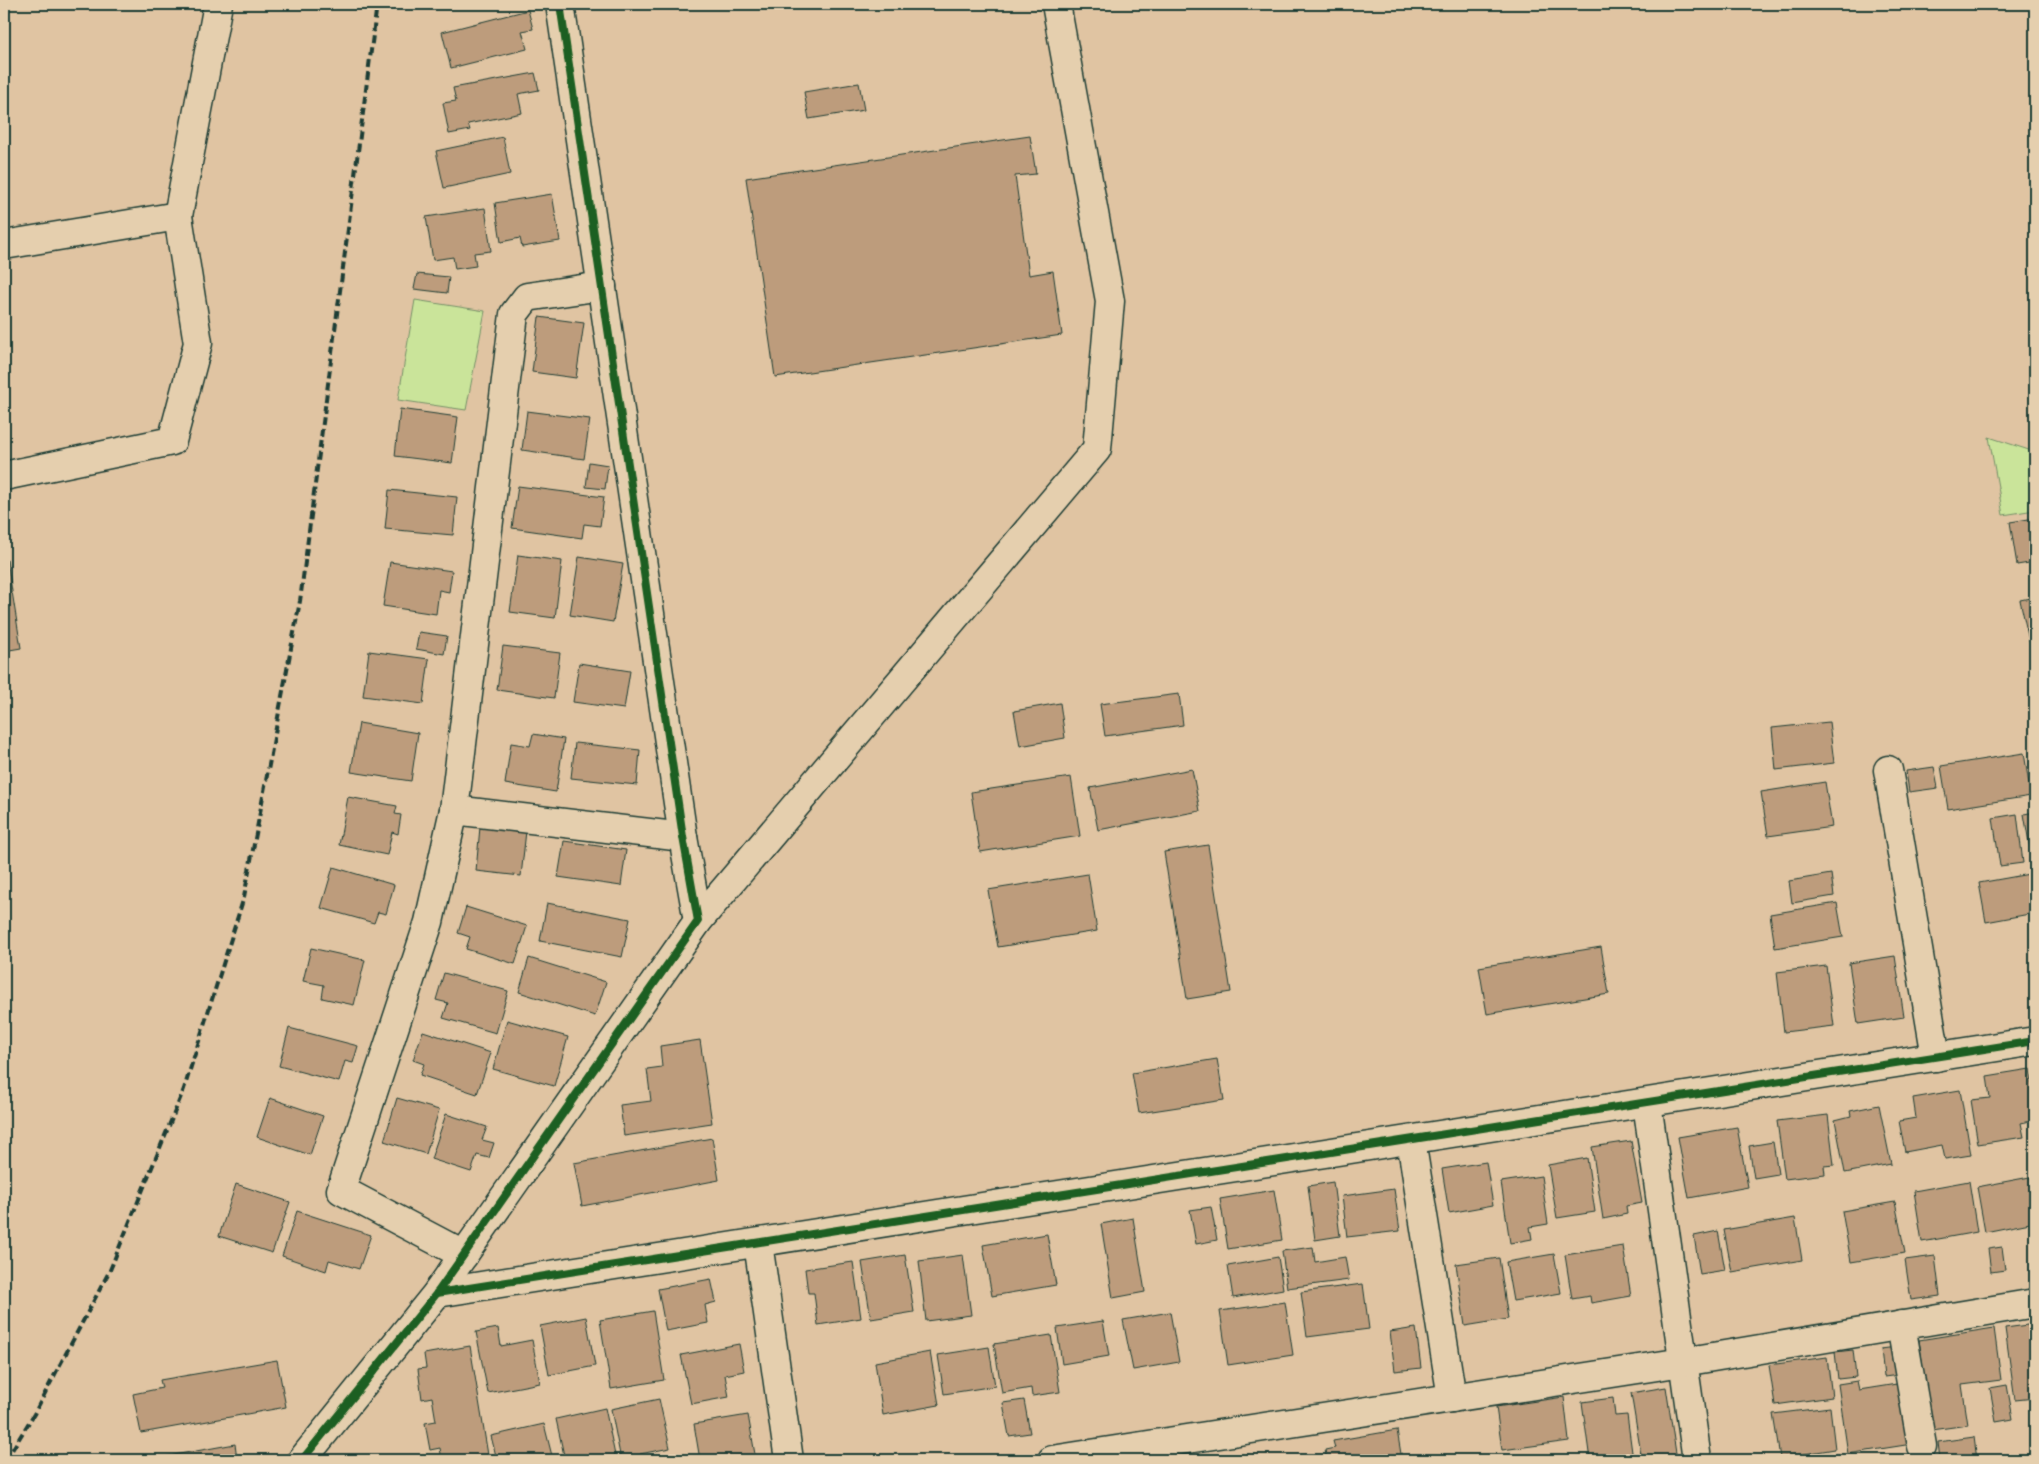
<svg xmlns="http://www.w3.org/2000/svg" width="2039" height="1464" font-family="Mynerve,sans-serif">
<rect width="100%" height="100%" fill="#e0c4a2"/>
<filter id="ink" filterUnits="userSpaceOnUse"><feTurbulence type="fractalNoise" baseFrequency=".02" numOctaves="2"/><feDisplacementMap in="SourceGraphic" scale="10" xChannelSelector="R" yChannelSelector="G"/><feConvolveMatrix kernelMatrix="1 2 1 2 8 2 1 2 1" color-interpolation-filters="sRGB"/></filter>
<g filter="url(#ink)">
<g fill="#cae49a" stroke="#749067">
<path d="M415 300 485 311 466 410 398 400Z"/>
<path d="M1989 437 2035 452V510L2003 515Z"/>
</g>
<g fill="#bd9c7b" stroke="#1f3d34">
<path d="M528 10 533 29 522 31 527 49 451 68 442 32Z"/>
<path d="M535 73 539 90 518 94 522 113 468 124 470 130 449 134 443 103 456 101 453 88Z"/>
<path d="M859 83 864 110 809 119 804 92Z"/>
<path d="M1030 136 1036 174 1015 176 1029 275 1053 271 1062 335 775 377 746 178Z"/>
<path d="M503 137 510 174 444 188 436 151Z"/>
<path d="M552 194 560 241 522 247 520 238 501 242 495 203Z"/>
<path d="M485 208 491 251 474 253 476 266 455 269 453 257 433 260 426 217Z"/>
<path d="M417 274 449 277 447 293 414 289Z"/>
<path d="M539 317 584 323 576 378 532 372Z"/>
<path d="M400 409 458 417 452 463 395 456Z"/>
<path d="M527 411 590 419 584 459 522 450Z"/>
<path d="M589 462 608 465 605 489 586 487Z"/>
<path d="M518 486 604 497 600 526 584 524 582 538 512 528Z"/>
<path d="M389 490 457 497 453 535 385 529Z"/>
<path d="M2035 518V562L2017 565 2010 522Z"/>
<path d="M518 555 562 561 555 618 510 612Z"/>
<path d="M579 557 623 564 613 622 570 615Z"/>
<path d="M4 560H7L21 648 4 651Z"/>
<path d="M390 562 452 571 449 592 439 590 436 614 383 606Z"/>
<path d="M2035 597V644L2030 645 2020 600Z"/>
<path d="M419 632 447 636 444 654 416 649Z"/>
<path d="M503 646 560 653 554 698 497 690Z"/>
<path d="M369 651 429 659 423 704 363 696Z"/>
<path d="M579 663 630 671 624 709 573 702Z"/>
<path d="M1179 694 1183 725 1105 736 1100 704Z"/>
<path d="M1060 703 1065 738 1020 746 1014 711Z"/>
<path d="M1829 722 1834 763 1776 770 1772 728Z"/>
<path d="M359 723 418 733 411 781 351 772Z"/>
<path d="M533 734 564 739 556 792 505 784 511 743 530 746Z"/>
<path d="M575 743 640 750 637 785 571 778Z"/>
<path d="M2024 753 2031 796 1948 809 1941 766Z"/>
<path d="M1934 767 1938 788 1909 792 1906 771Z"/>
<path d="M1192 769 1200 811 1098 830 1090 788Z"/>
<path d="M1071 777 1080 836 980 852 971 792Z"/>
<path d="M1825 782 1832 827 1768 836 1761 792Z"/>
<path d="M348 797 397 806 395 814 401 815 398 834 392 832 387 855 339 845Z"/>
<path d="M2035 812V860H2032L2024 814Z"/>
<path d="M2017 814 2023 863 2000 866 1993 818Z"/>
<path d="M480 827 526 831 521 876 476 871Z"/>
<path d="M564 841 626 850 621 886 558 877Z"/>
<path d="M1208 845 1231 992 1187 999 1164 852Z"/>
<path d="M333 867 394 885 386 914 378 912 374 923 321 908Z"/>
<path d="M2035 873V913L1986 922 1979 883Z"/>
<path d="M1088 874 1097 931 998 947 988 890Z"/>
<path d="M1831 874 1834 896 1792 903 1789 881Z"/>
<path d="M547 903 630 919 622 957 540 941Z"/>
<path d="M1837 903 1843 937 1775 948 1770 914Z"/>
<path d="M466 907 527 926 515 964 466 949 470 937 458 933Z"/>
<path d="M1601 947 1609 994 1487 1014 1479 967Z"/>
<path d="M311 948 365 960 354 1005 322 998 324 985 303 981Z"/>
<path d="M1895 956 1904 1017 1858 1024 1849 963Z"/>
<path d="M529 958 606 982 595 1016 519 992Z"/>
<path d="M1826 966 1834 1026 1784 1032 1777 972Z"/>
<path d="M444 973 508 991 496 1033 443 1018 448 1003 436 1000Z"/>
<path d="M507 1020 568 1037 554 1086 493 1069Z"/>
<path d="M289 1028 358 1046 353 1063 345 1061 339 1082 279 1066Z"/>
<path d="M423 1031 491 1053 477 1094 420 1075 424 1064 413 1060Z"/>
<path d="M700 1040 712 1123 624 1136 620 1105 651 1101 647 1069 662 1067 660 1046Z"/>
<path d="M1217 1059 1224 1100 1139 1113 1132 1073Z"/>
<path d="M2030 1069 2032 1084H2035V1120L2021 1123 2024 1137 1978 1144 1971 1100 1990 1098 1987 1076Z"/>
<path d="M1960 1090 1971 1155 1945 1159 1942 1145 1905 1152 1899 1121 1916 1118 1913 1098Z"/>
<path d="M270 1098 323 1116 310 1155 257 1137Z"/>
<path d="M397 1098 439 1110 426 1154 384 1141Z"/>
<path d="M1879 1105 1891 1164 1845 1173 1835 1120 1851 1116 1850 1111Z"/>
<path d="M446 1114 487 1127 482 1140 494 1143 489 1158 477 1155 471 1172 431 1159Z"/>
<path d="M1828 1115 1834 1165 1824 1166 1825 1174 1785 1179 1777 1121Z"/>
<path d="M1737 1127 1748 1187 1689 1198 1678 1137Z"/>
<path d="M712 1138 719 1180 582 1206 574 1163Z"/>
<path d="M1631 1141 1642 1203 1626 1206 1627 1214 1603 1219 1592 1147Z"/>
<path d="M1773 1142 1778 1174 1754 1178 1749 1146Z"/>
<path d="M1587 1158 1595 1212 1557 1218 1548 1165Z"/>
<path d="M1486 1162 1493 1205 1449 1213 1442 1169Z"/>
<path d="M1541 1176 1548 1224 1530 1227 1532 1239 1510 1243 1501 1182Z"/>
<path d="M2035 1176V1222L1985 1232 1977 1187Z"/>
<path d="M1969 1181 1977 1232 1922 1242 1914 1191Z"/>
<path d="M1333 1182 1340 1236 1315 1240 1308 1186Z"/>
<path d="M236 1184 290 1202 272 1253 219 1236Z"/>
<path d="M1394 1189 1400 1231 1347 1237 1342 1196Z"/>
<path d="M1274 1190 1282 1240 1228 1249 1220 1199Z"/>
<path d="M1895 1202 1905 1253 1851 1262 1842 1211Z"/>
<path d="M1211 1207 1217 1240 1196 1244 1190 1210Z"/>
<path d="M297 1211 371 1235 359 1269 329 1260 326 1271 282 1256Z"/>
<path d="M1133 1218 1145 1292 1113 1298 1101 1224Z"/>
<path d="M1795 1218 1802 1260 1732 1272 1724 1230Z"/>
<path d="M1718 1231 1725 1270 1700 1274 1694 1236Z"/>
<path d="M1047 1234 1056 1285 992 1296 983 1245Z"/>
<path d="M1623 1246 1631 1296 1591 1303 1590 1296 1572 1299 1565 1255Z"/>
<path d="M1313 1247 1315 1262 1345 1257 1349 1280 1287 1288 1282 1251Z"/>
<path d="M2002 1247 2005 1270 1991 1272 1988 1249Z"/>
<path d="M1554 1254 1561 1293 1513 1301 1506 1262Z"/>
<path d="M905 1255 914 1312 871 1319 862 1262Z"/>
<path d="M963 1255 971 1315 926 1321 919 1261Z"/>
<path d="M1935 1256 1940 1296 1911 1300 1905 1260Z"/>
<path d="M1278 1257 1283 1289 1233 1298 1228 1266Z"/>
<path d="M1499 1258 1508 1319 1465 1326 1456 1264Z"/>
<path d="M853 1262 861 1318 818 1325 814 1293H808L805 1269Z"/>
<path d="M711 1279 716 1302 705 1305 708 1323 666 1331 658 1289Z"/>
<path d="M1363 1284 1369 1329 1307 1337 1301 1292Z"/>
<path d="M1285 1302 1293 1355 1228 1365 1220 1311Z"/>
<path d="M653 1311 664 1380 611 1389 600 1320Z"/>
<path d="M1170 1312 1179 1362 1133 1370 1123 1320Z"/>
<path d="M586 1317 595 1366 549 1375 540 1326Z"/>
<path d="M1103 1321 1109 1356 1062 1364 1057 1328Z"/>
<path d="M2035 1324V1366H2034L2035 1398 2015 1400 2005 1328Z"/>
<path d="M498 1328 501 1346 532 1340 540 1383 488 1393 476 1332Z"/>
<path d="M1416 1328 1421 1368 1395 1371 1390 1332Z"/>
<path d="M1994 1328 2001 1380 1962 1385 1968 1425 1932 1430 1919 1340Z"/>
<path d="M1051 1335 1060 1392 1032 1396 1031 1388 1002 1393 994 1344Z"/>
<path d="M739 1344 744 1371 725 1375 729 1397 691 1404 681 1355Z"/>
<path d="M470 1346 488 1455 456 1460H442L440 1448 430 1450 425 1423 436 1421 432 1397 422 1399 418 1369 426 1368 424 1354Z"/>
<path d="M989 1347 995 1386 944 1394 938 1355Z"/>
<path d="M1896 1347 1899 1375 1884 1377 1881 1349Z"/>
<path d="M1853 1350 1856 1377 1838 1379 1835 1352Z"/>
<path d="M930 1352 939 1405 883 1415 875 1362Z"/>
<path d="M1827 1357 1832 1397 1775 1405 1769 1365Z"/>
<path d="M277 1360 286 1407 141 1433 133 1394 162 1388 160 1380Z"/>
<path d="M1857 1381 1859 1390 1903 1383 1912 1444 1848 1454 1838 1384Z"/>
<path d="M2007 1385 2013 1419 1996 1422 1990 1388Z"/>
<path d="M1666 1387 1677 1460H1642L1631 1393Z"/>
<path d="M1564 1397 1569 1441 1502 1450 1496 1407Z"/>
<path d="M1613 1398 1615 1416 1627 1415 1633 1460H1590L1582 1402Z"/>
<path d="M659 1399 670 1448 640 1454 641 1460H621L611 1409Z"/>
<path d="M1024 1400 1030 1433 1009 1436 1003 1403Z"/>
<path d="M1830 1407 1835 1449 1780 1458 1773 1414Z"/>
<path d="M605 1408 616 1460H565L556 1419Z"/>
<path d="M748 1415 756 1460H700L694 1424Z"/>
<path d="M544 1424 553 1460H497L491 1436Z"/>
<path d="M1397 1430 1402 1460H1327L1325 1450 1335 1448 1333 1441Z"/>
<path d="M1974 1437 1977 1460H1940L1938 1442Z"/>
<path d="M235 1444 237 1460H146Z"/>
<path d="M1839 1454 1840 1460H1797Z"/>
</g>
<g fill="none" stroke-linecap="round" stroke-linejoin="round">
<defs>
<g id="minor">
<path d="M560 4 683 837 698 921"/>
<path d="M4 245 178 216"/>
<path d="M4 476 172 441 198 343 178 216 218 4"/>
<path d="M1888 770 1936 1057"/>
<path d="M454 810 683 837"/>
<path d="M1647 1103 1697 1460"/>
<path d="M1411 1140 1452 1398"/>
<path d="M758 1243 789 1460"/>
<path d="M464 1255 341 1190 429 922 454 810 514 314 527 297 602 286"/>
<path d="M437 1293 2035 1041"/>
<path d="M1901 1325 1922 1446"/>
<path d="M302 1460 437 1293 698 921 1097 449 1110 301 1056 4"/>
<path d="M1052 1460 1683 1362 2035 1303"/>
</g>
</defs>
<use href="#minor" stroke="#1f3d34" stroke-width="31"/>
<use href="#minor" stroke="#e5cfae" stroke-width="28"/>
<path stroke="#1f3d34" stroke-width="4" stroke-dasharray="8 4" stroke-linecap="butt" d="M6 1460 34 1414 110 1270 184 1089 244 897 300 601 377 4"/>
<defs>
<g id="cycleway">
<path d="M437 1293 2035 1041"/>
<path d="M302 1460 437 1293 698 921 683 837 560 4"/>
</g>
</defs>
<use href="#cycleway" stroke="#e5cfae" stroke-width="11"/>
<use href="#cycleway" stroke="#1b5e20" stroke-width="8"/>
</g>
</g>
<rect width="2039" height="1464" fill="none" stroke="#e5cfae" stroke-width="20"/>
<rect x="10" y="10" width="2019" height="1444" fill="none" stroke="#1f3d34" stroke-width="2" filter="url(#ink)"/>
</svg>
